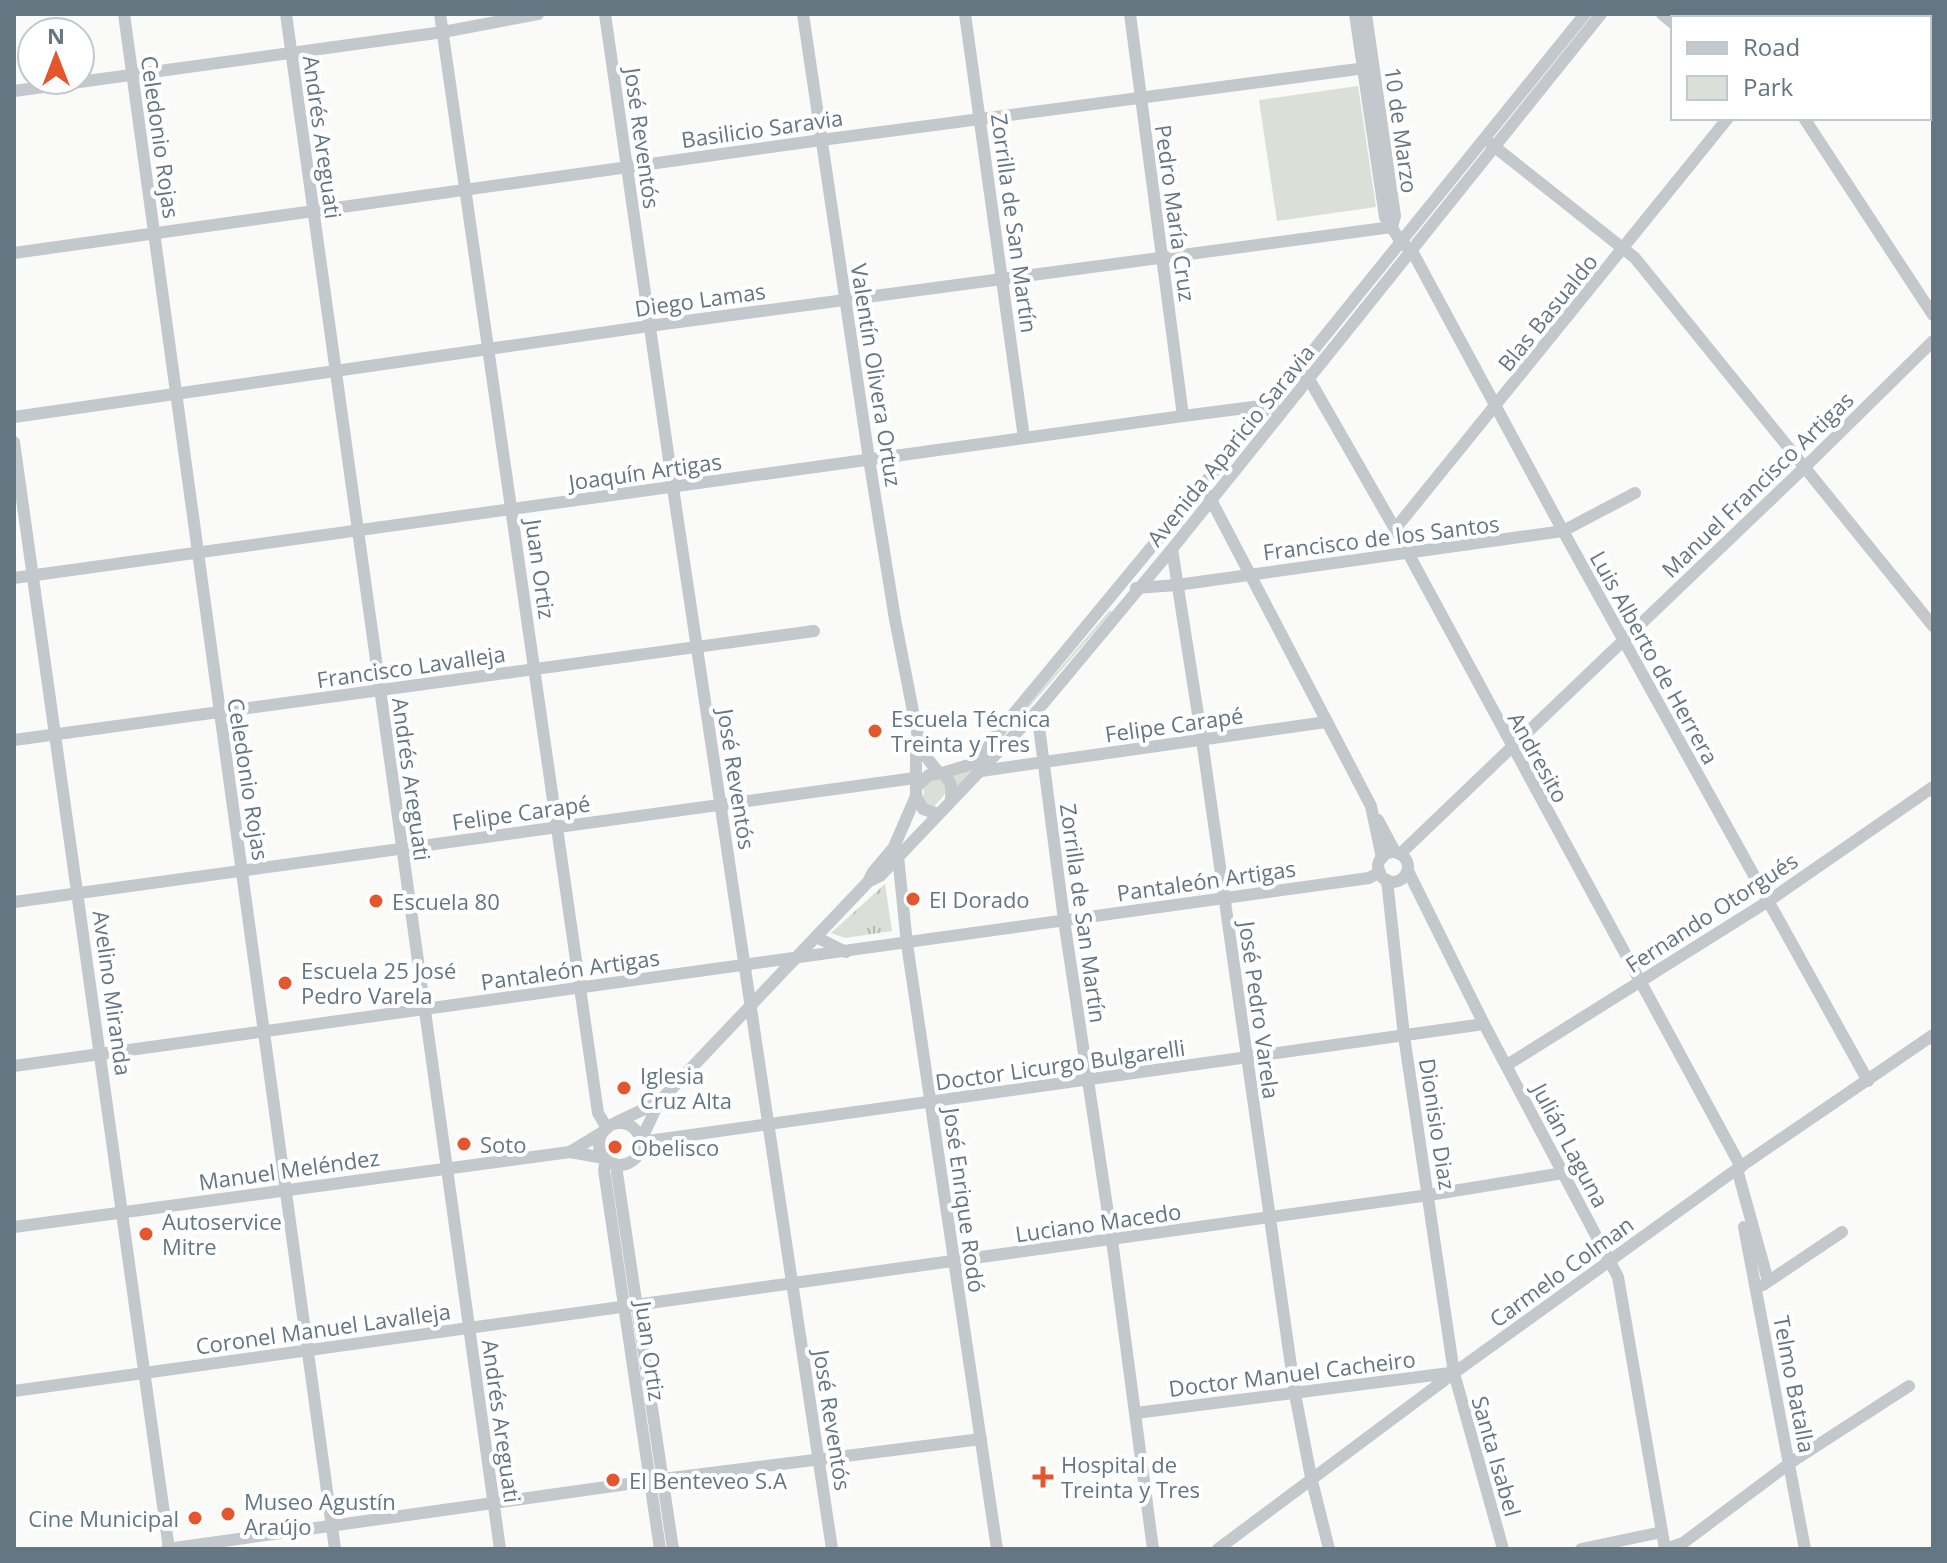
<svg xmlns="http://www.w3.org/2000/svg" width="1947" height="1563" font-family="'Open Sans',sans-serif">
<defs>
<pattern id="park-tufts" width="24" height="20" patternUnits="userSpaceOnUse" patternTransform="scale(2)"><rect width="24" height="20" fill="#dadfd7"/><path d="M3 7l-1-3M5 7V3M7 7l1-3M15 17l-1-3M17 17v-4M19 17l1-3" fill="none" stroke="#b4b9b4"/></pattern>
</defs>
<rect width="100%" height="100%" fill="#fafaf8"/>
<g fill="#dadfd7">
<path d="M1879 14H1933V31L1929 32V18H1880Z"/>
<path d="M1358 86 1376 207 1277 221 1259 100Z"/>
<path d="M1110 610 1112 612 955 792 949 774 974 768Z"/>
<path d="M939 777 947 786 946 793 932 809 923 802 924 785 930 780Z"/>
</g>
<path fill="url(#park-tufts)" d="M885 884 892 931 845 938 831 933Z"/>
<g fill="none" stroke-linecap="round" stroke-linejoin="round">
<g stroke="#c3c8cc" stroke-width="12">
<path d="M124 14 335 1549"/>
<path d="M286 14 500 1549"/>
<path d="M440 14 598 1113 607 1128"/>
<path d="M605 14 673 488 832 1549"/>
<path d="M803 14 869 459 895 619 919 742 927 758 939 773"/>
<path d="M965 14 1024 438"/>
<path d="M1130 14 1183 416"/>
<path d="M1355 14 1385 217 1401 242 1412 251 1563 531 1868 1081"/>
<path d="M1366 14 1395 216 1392 227"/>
<path d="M1662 14 1673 23"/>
<path d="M1929 45 1933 50"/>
<path d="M14 91 443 32 538 14"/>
<path d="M1804 118 1933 315"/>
<path d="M1491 144 1635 258 1933 626"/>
<path d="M14 253 821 140 1373 67"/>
<path d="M1304 375 1309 379 1395 529 1741 1167"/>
<path d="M14 417 649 326 1392 227"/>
<path d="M14 442 169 1549"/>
<path d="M1209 496 1371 806 1382 858"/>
<path d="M1395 529 1728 118"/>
<path d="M1172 549 1202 740 1295 1394 1311 1477 1329 1549"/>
<path d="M14 578 1183 416 1269 405 1280 413"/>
<path d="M1136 588 1177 585 1563 531 1635 493"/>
<path d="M1037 711 1064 920 1112 1240 1153 1549"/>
<path d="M14 740 814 631"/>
<path d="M981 771 1326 722"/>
<path d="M942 773 972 764 1269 405 1585 14"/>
<path d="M916 786V747L919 742"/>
<path d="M938 814 923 809 916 796V787L929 775 942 773C952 781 952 787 951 800"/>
<path d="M1378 820 1395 852"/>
<circle cx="1393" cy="867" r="15"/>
<path d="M1400 854 1806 466 1933 341"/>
<path d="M898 856 907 944 997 1549"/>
<path d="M1408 871 1484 1024 1618 1277 1665 1549"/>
<path d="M1387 880 1404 1036 1454 1373 1503 1549"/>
<path d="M868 882 880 876 1037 711 1172 549 1601 14"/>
<path d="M14 902 915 778"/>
<path d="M816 937 846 952"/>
<path d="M1507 1065 1767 902 1933 787"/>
<path d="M14 1066 1369 878 1380 872"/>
<circle cx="620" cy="1144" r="21"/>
<path d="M615 1123 659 1102"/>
<path d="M641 1140 659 1102 868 882 873 872 894 847 916 796"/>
<path d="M641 1142 1484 1024"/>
<path d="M570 1152 603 1132"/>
<path d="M606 1160 604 1170 660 1549"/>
<path d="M618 1165 617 1173 673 1549"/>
<path d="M1737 1169 1768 1281"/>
<path d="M14 1227 570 1152 604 1158"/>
<path d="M1744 1227 1805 1549"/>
<path d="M1763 1285 1842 1232"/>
<path d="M14 1391 1429 1195 1563 1173"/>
<path d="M1136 1413 1450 1373"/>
<path d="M167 1549 663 1479 981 1439"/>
<path d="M1218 1549 1454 1373 1737 1169 1933 1035"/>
<path d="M1581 1549 1662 1532"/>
<path d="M1666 1549 1683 1543 1790 1463 1909 1386"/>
</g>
</g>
<g fill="#e4572e" stroke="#fff" stroke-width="3">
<circle cx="875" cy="731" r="8"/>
<circle cx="913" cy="899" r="8"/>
<circle cx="376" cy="901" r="8"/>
<circle cx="285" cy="983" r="8"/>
<circle cx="624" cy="1088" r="8"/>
<circle cx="464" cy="1144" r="8"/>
<circle cx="615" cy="1147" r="8"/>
<circle cx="146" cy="1234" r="8"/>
<path d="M1039 1465h8v8h8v8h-8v8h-8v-8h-8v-8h8z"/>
<circle cx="613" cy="1480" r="8"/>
<circle cx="228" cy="1514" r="8"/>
<circle cx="195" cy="1518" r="8"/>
</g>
<g text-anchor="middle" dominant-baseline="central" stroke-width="8" stroke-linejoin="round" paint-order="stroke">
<g font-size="22" fill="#657683" stroke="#fff">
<text transform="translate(762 128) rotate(-8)">Basilicio Saravia</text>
<text transform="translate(1402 130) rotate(82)">10 de Marzo</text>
<text transform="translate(161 137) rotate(82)">Celedonio Rojas</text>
<text transform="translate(323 137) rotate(82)">Andrés Areguati</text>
<text transform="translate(643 138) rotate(82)">José Reventós</text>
<text transform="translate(1176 213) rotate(82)">Pedro María Cruz</text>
<text transform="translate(1015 223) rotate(82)">Zorrilla de San Martín</text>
<text transform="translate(700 299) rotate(-8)">Diego Lamas</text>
<text transform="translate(1547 312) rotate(-51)">Blas Basualdo</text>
<text transform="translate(877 375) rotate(81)">Valentín Olivera Ortuz</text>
<text transform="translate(1230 445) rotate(-51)">Avenida Aparicio Saravia</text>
<text transform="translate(645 471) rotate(-8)">Joaquín Artigas</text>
<text transform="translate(1757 484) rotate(-44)">Manuel Francisco Artigas</text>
<text transform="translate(1381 537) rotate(-7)">Francisco de los Santos</text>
<text transform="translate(541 569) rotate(82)">Juan Ortiz</text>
<text transform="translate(1655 657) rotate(61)">Luis Alberto de Herrera</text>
<text transform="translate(411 666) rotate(-8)">Francisco Lavalleja</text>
<text transform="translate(1174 724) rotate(-8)">Felipe Carapé</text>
<text transform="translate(1539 757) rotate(61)">Andresito</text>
<text transform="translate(249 779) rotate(81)">Celedonio Rojas</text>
<text transform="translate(412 779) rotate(82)">Andrés Areguati</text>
<text transform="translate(737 779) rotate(81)">José Reventós</text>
<text transform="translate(521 812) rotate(-8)">Felipe Carapé</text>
<text transform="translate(1206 880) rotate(-8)">Pantaleón Artigas</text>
<text transform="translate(1711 912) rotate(-33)">Fernando Otorgués</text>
<text transform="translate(1084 913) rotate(82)">Zorrilla de San Martín</text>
<text transform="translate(570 969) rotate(-8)">Pantaleón Artigas</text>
<text transform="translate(113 993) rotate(82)">Avelino Miranda</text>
<text transform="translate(1260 1010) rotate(82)">José Pedro Varela</text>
<text transform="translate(1060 1064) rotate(-8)">Doctor Licurgo Bulgarelli</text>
<text transform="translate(1438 1124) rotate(81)">Dionisio Diaz</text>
<text transform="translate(1571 1145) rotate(62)">Julián Laguna</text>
<text transform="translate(289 1169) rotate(-8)">Manuel Meléndez</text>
<text transform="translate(965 1200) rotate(82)">José Enrique Rodó</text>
<text transform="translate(1098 1222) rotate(-8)">Luciano Macedo</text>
<text transform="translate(1561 1271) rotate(-36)">Carmelo Colman</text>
<text transform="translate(323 1328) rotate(-8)">Coronel Manuel Lavalleja</text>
<text transform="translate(651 1351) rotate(82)">Juan Ortiz</text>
<text transform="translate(1292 1373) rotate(-7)">Doctor Manuel Cacheiro</text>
<text transform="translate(1795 1384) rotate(79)">Telmo Batalla</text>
<text transform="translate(833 1420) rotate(81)">José Reventós</text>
<text transform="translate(502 1421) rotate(82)">Andrés Areguati</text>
<text transform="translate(1497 1456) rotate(74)">Santa Isabel</text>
</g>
<g font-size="22" fill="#657683" stroke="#fff" text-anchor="start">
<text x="891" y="718">Escuela Técnica<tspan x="891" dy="25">Treinta y Tres</tspan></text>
<text x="929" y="899">El Dorado</text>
<text x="392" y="901">Escuela 80</text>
<text x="301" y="970">Escuela 25 José<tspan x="301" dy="25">Pedro Varela</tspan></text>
<text x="640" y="1075">Iglesia<tspan x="640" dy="25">Cruz Alta</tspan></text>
<text x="480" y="1144">Soto</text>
<text x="631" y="1147">Obelisco</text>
<text x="162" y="1221">Autoservice<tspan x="162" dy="25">Mitre</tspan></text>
<text x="1061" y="1464">Hospital de<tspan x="1061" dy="25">Treinta y Tres</tspan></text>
<text x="629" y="1480">El Benteveo S.A</text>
<text x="244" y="1501">Museo Agustín<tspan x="244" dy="25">Araújo</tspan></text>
<text x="179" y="1518" text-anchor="end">Cine Municipal</text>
</g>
</g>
<rect width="1947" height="1563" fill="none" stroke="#657683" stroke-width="32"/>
<rect x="1671" y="16" width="260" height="104" fill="#ffffff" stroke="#c1c8cd" stroke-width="2"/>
<rect x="1687" y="42" width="40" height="12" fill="#c3c8cc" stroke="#c1c8cd" stroke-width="2"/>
<text x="1743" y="56" font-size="24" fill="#657683">Road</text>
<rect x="1687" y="76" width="40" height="24" fill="#dadfd7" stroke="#c1c8cd" stroke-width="2"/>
<text x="1743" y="96" font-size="24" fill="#657683">Park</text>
<g transform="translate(56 56)"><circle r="38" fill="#ffffff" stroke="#c1c8cd" stroke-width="2"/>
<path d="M0-6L14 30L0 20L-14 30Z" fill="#e4572e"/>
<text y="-12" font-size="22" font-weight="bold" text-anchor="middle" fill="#657683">N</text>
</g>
</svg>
